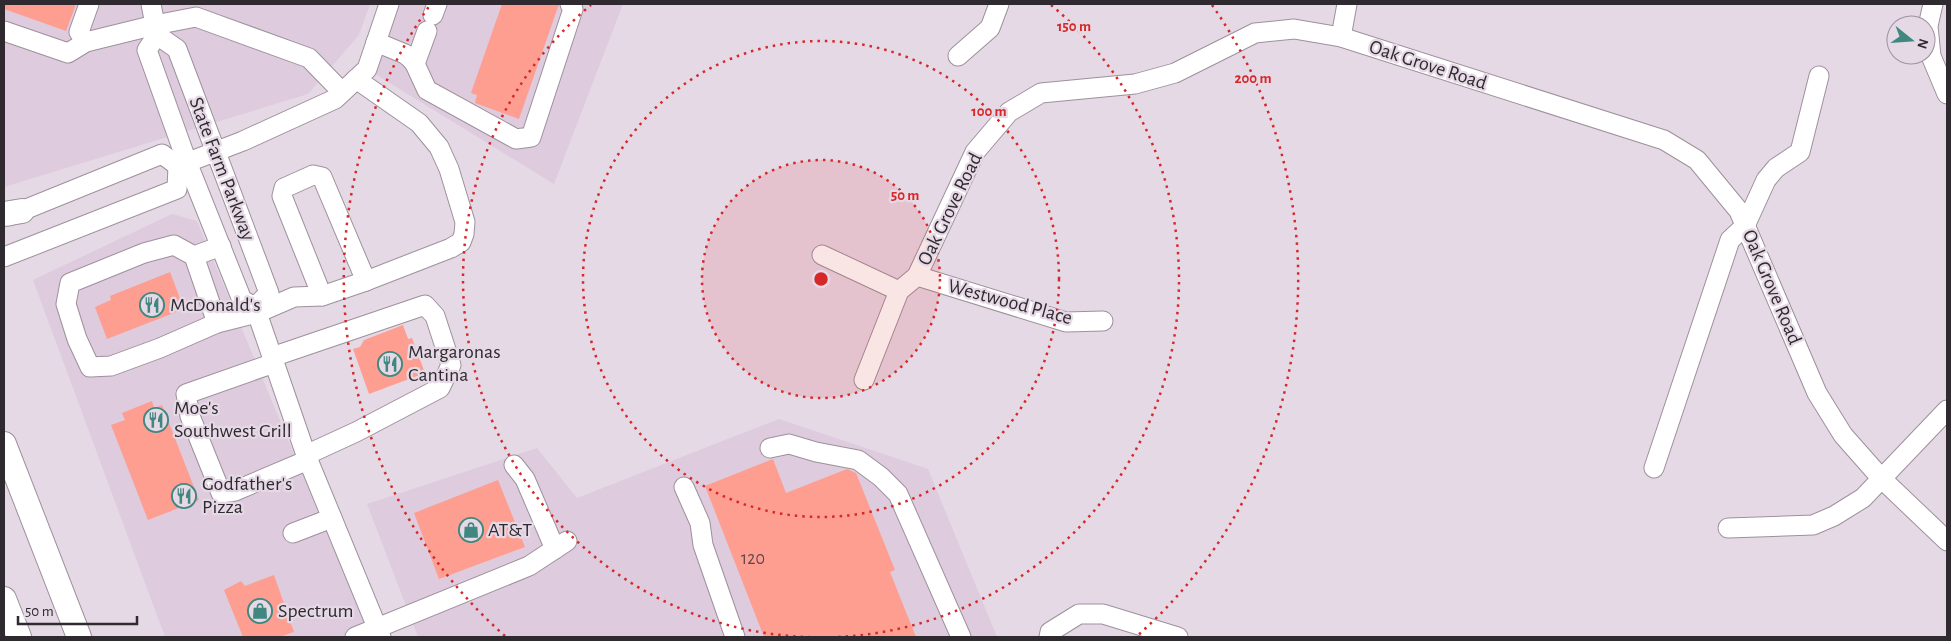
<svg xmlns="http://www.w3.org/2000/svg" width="1951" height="641" font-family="'Alegreya Sans',sans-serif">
<rect width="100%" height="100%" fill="#e6d9e6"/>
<g fill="#decbdd">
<path d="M4 4H370L359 35 308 94 4 187Z"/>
<path d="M389 4H623L554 184 367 69Z"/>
<path d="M172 214 197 221 370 637H165L33 280Z"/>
<path d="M779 419 928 469 997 637H418L367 504 537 448 577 498Z"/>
</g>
<g fill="#fd9e91">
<path d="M4 4H76L66 31 4 9Z"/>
<path d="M502 4H559L519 119 475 103 477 95 471 93Z"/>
<path d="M170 272 184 309 107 339 95 307 111 300 110 296Z"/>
<path d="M403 325 408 339 412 338 425 373 369 394 353 349 360 347 364 340Z"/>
<path d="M152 401 154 408 162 405 199 500 148 520 111 425 125 420 122 413Z"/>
<path d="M773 459 786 493 847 469 856 473 895 570 890 572 916 637H764L705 486Z"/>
<path d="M498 480 525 547 439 579 414 513Z"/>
<path d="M274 575 294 632 279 637H243L224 590 241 581 245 586Z"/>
</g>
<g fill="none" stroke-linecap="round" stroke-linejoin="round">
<defs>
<g id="minor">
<path d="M151 4 157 35 177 49 269 293 255 307"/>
<path d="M1933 4 1928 26 1931 56 1947 94"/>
<path d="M433 15 437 4"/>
<path d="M4 31 68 53 86 42 155 25 196 17 309 58 342 92"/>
<path d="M157 35 147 50 187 162 242 300 255 307 306 455 381 637"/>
<path d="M1341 37 1347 4"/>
<path d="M86 42 79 32 89 4"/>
<path d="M376 42 405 54 410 58 415 64 427 90 516 139 531 137 573 9 570 4"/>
<path d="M958 56 990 28 999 4"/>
<path d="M415 64 427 31"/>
<path d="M178 166 243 141 335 99 367 69 389 4"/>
<path d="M9 216 162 154 178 166"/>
<path d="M221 246 194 256 174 245 144 253 70 283 66 304 77 339 90 367 111 366 160 348 217 323 257 313 294 297 322 296 366 281 451 248 461 242 464 234 465 222 449 169 439 147 419 123 356 79"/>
<path d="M822 255 899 291"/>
<path d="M194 256 217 323"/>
<path d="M4 257 177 189 178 166"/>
<path d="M917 276 1066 322 1103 321"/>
<path d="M322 296 282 196 284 188 313 175 322 177 366 281"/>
<path d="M272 357 425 305 435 316 451 365 440 388 356 432 306 455"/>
<path d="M274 363 186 394 190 416 221 493 235 491 308 460"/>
<path d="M864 380 899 291 917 276 975 152 1009 112 1041 93 1135 84 1175 73 1255 33 1294 29 1341 37 1664 140 1697 160 1739 211 1817 393 1843 435 1881 478 1947 541"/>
<path d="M770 448 789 444 816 452 858 460 881 477 898 494 961 637"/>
<path d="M514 465 525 479 555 549"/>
<path d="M1654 468 1730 240 1745 226 1766 180 1776 168 1800 152 1819 76"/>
<path d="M684 487 700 523 703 545 735 637"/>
<path d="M1728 528 1813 525 1834 516 1863 498 1947 410"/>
<path d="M293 533 332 518"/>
<path d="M355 637 529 566 567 541"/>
<path d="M1049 637 1050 632 1079 614H1103L1178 637"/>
</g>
<g id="major">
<path d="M4 214 22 211"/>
<path d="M4 444 79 637"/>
<path d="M4 599 19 637"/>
</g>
</defs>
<use href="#minor" stroke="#9d919c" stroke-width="21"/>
<use href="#major" stroke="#9d919c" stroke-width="26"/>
<use href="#minor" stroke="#fff" stroke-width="19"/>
<use href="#major" stroke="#fff" stroke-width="24"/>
</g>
<circle cx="821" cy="279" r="119" fill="#d62828" fill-opacity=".12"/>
<g fill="none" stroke="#d62828" stroke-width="2.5" stroke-dasharray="2.5 5">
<circle cx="821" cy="279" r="119"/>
<circle cx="821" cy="279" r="238"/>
<path d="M1051 5A358 358 0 1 1 591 5"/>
<path d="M505 636A477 477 0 0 1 430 5M1212 5A477 477 0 0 1 1137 636"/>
</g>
<defs>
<symbol id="restaurant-ring" viewBox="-11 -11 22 22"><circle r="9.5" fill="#e6d9e6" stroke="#408780" stroke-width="1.5"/><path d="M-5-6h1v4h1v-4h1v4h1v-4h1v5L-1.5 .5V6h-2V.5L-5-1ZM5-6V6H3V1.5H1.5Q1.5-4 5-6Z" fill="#408780"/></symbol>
<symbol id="shop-ring" viewBox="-11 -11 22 22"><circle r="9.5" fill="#e6d9e6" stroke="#408780" stroke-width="1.5"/><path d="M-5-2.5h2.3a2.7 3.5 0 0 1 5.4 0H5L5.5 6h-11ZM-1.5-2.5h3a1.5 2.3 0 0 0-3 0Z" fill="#408780"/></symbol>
</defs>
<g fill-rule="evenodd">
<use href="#restaurant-ring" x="138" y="291" width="28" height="28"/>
<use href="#restaurant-ring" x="376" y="350" width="28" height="28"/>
<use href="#restaurant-ring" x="142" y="406" width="28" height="28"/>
<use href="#restaurant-ring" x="170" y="482" width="28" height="28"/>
<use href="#shop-ring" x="457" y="516" width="28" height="28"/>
<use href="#shop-ring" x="246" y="597" width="28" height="28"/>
</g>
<g text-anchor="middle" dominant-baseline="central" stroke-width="4.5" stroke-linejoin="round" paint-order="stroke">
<g font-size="18" fill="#624748">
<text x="753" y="559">120</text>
</g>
<g font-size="20" fill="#2f2a2f" stroke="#e6d9e6">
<text transform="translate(1428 65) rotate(18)">Oak Grove Road</text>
<text transform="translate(222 169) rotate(69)">State Farm Parkway</text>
<text transform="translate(950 209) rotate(-64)">Oak Grove Road</text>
<text transform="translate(1772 287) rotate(67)">Oak Grove Road</text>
<text transform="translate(1010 302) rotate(15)">Westwood Place</text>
</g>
<g font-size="20" fill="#2f2a2f" stroke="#e6d9e6" text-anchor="start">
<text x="170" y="305">McDonald's</text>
<text x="408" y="352">Margaronas<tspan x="408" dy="23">Cantina</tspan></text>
<text x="174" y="408">Moe's<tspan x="174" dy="23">Southwest Grill</tspan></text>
<text x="202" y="484">Godfather's<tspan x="202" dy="23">Pizza</tspan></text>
<text x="488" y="530">AT&amp;T</text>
<text x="278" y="611">Spectrum</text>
</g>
</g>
<circle cx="821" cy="279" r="8" fill="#d62828" stroke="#e6d9e6" stroke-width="2.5"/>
<g font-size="15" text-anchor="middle" font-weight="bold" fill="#d62828" stroke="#e6d9e6" stroke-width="4.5" stroke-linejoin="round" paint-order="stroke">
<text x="1074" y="31">150 m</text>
<text x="1253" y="83">200 m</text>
<text x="989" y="116">100 m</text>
<text x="905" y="200">50 m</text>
</g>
<rect width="1951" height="641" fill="none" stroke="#2f2a2f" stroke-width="10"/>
<g transform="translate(1911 40) rotate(107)"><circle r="24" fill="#e6d9e6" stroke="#9d939d"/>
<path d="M0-4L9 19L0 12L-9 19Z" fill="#408780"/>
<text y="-8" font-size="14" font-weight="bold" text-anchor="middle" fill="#2f2a2f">N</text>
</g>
<path d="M18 616v8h119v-8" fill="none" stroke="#2f2a2f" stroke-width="2.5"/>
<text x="25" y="616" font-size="15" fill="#2f2a2f" stroke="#e6d9e6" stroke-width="4" paint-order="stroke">50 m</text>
</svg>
